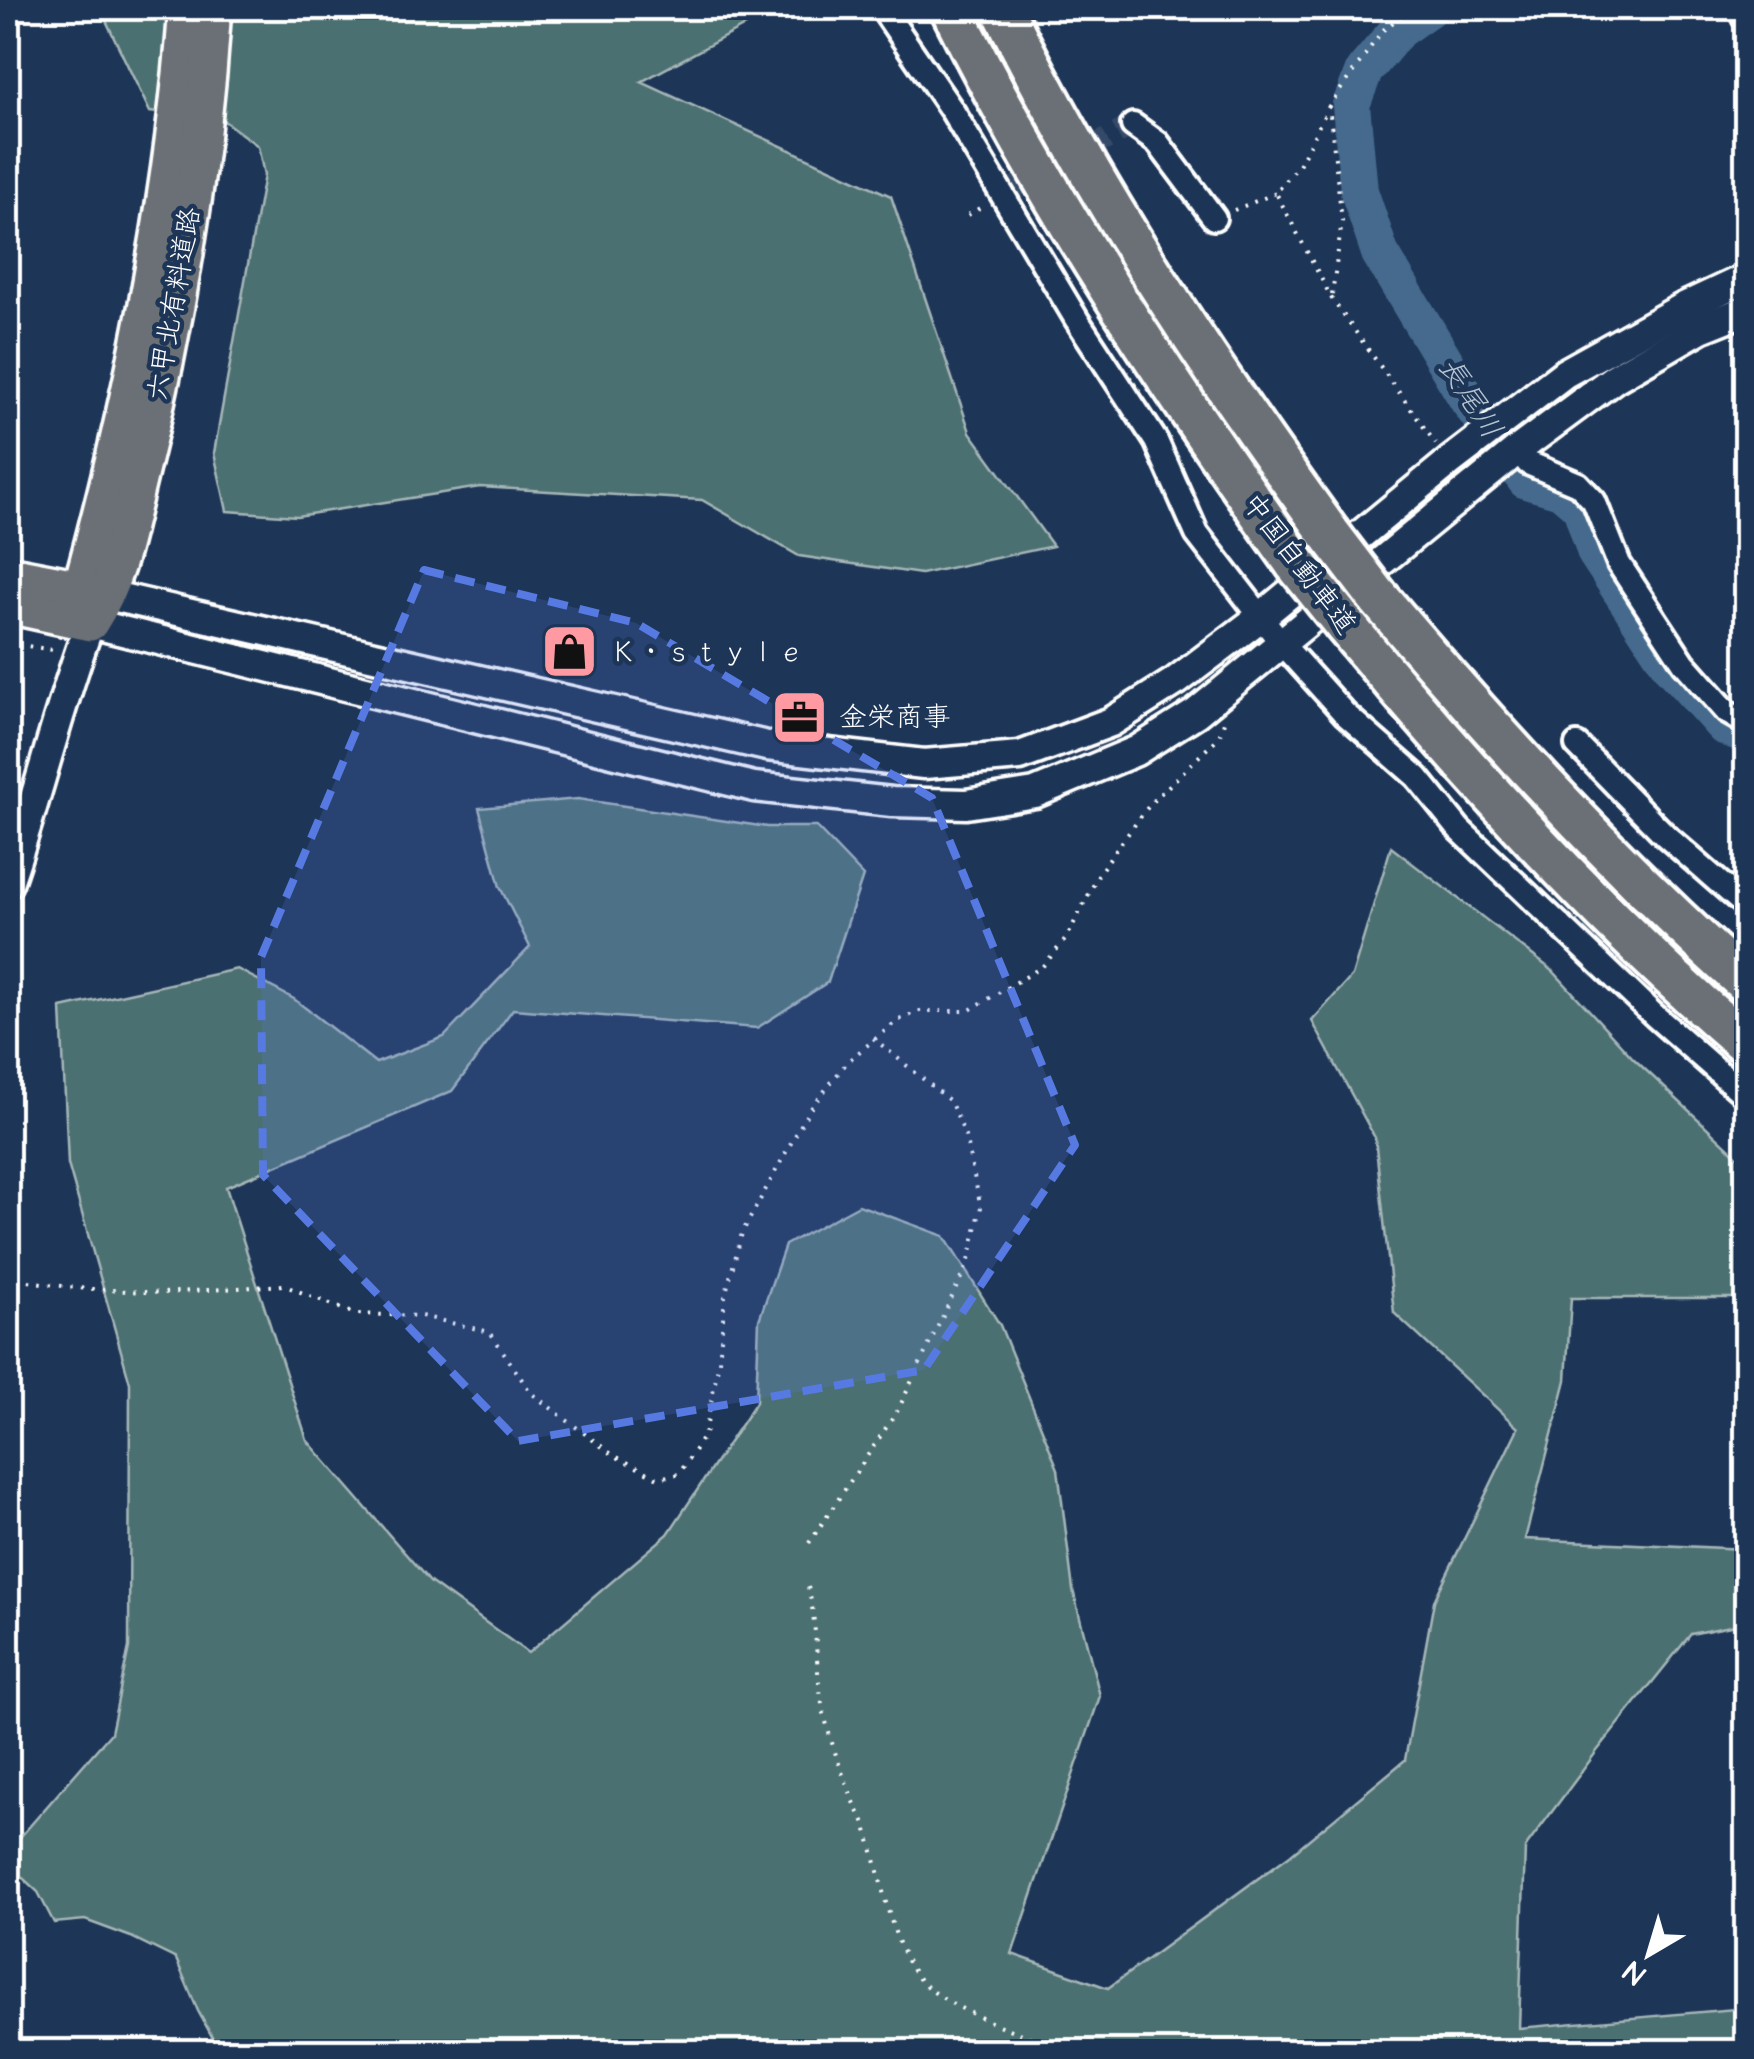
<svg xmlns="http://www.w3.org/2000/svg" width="1754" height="2059" font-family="'Architects Daughter','Klee One',sans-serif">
<rect width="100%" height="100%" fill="#1d3557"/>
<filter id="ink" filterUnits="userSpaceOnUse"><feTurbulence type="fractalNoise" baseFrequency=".01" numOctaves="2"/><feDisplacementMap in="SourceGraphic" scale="20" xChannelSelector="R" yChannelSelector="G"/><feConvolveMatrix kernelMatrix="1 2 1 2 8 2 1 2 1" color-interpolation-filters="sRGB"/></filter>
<g filter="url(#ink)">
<g fill="#4c6f71" stroke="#a6b7b8" stroke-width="2.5">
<path d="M100 8H778L641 82 891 196 970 432 1053 546 921 574 799 556 702 500 480 487 297 516 227 511 214 453 264 175 258 146 224 121 150 112Z"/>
<path d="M578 799 767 827H816L863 876 828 982 757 1028 513 1009 452 1091 226 1187 307 1440 430 1582 528 1653 668 1534 756 1402 759 1320 785 1245 859 1205 944 1236 1000 1325 1058 1469 1073 1590 1100 1696 1012 1954 1108 1988 1290 1855 1405 1760 1434 1601 1518 1428 1394 1313 1375 1138 1312 1021 1352 976 1391 847 1553 971 1634 1059 1746 1164V1298H1571L1566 1380 1525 1539 1746 1549V1623L1691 1634 1597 1751 1525 1848 1519 2028 1746 2008V2051H220L198 2011 176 1959 131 1937 85 1920 54 1923 38 1892 13 1869 15 1843 111 1733 129 1647 130 1383 68 1164 61 1008 237 969 294 999 376 1063 444 1037 530 947 500 887 479 808Z"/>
</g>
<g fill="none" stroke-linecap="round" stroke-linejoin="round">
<path stroke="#456b8d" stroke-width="38" d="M1429 8 1398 30 1364 71 1351 105 1359 191 1380 253 1468 400 1526 480 1561 490 1581 507 1596 553 1672 668 1724 726 1746 735"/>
<path stroke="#344968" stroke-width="22" stroke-dasharray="22 11" stroke-linecap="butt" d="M1000 195 1133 125"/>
<defs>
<g id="minor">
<path d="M882 8 953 112 1077 320 1156 441 1197 534 1282 644 1345 714 1417 777 1459 829 1655 1016 1746 1096"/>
<path d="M1133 125 1158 143 1214 218"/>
<path d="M1519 449 1528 463 1578 484 1594 501 1619 564 1684 663 1727 712 1746 723"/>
<path d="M1577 745 1666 836 1746 906"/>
</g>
<g id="tertiary">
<path d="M1743 8 1746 16"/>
<path d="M86 590 767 746 924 764 1020 756 1111 722 1176 681 1262 616 1449 462 1565 373 1684 307 1746 278"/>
<path d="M86 607 90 623 754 787 892 802 966 804 1035 793 1136 751 1196 713 1519 449 1615 378 1701 328 1746 310"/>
<path d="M8 883C38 797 58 708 90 623"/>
</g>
<g id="primary">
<path d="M8 574 81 588C133 397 172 205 187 8"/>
<path d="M8 605 90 623C118 580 126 529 138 480 177 325 203 167 213 8"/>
</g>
<g id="motorway">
<path d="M951 8C1048 204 1169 386 1296 564"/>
<path d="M1002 8C1093 193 1208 366 1329 533"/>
<path d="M1377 596C1493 733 1613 864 1746 983"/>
<path d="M1345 625C1469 773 1599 918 1746 1044"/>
</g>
</defs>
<use href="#minor" stroke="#fff" stroke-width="30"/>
<use href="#tertiary" stroke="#fff" stroke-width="35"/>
<use href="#primary" stroke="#fff" stroke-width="42"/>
<use href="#motorway" stroke="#fff" stroke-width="48"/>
<g stroke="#fff" stroke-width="4" stroke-dasharray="2.5 8" stroke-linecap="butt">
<path d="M1329 106 1299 165 1276 193 1332 299 1436 444"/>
<path d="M1234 210 1276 193"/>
<path d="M968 215 983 206"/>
<path d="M1332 295 1342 221 1329 106 1382 31 1411 8"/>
<path d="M8 643 53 650"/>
<path d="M8 1278 76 1288 163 1293 283 1285 355 1314 421 1316 490 1332 531 1393 613 1455 658 1478 679 1474 705 1434 719 1361 725 1296 742 1233 808 1112 848 1061 897 1021 920 1011H968L1042 967 1066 939 1101 870 1151 803 1219 737 1224 722"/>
<path d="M809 1543 898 1410 969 1261 981 1207 964 1132 950 1101 873 1038"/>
<path d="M808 1587C818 1627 815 1669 823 1709 830 1741 842 1774 855 1804 857 1811 863 1817 865 1824 880 1867 890 1949 922 1982 952 2012 1027 2035 1067 2052"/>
</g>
<use href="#minor" stroke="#1d3557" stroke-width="22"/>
<use href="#tertiary" stroke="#1d3557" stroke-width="28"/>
<use href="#primary" stroke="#6b6f75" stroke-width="35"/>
<use href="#motorway" stroke="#6b6f75" stroke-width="40"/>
<defs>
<g id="motorway-bridge">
<path d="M1329 533 1377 596"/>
<path d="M1296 564 1345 625"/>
</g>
</defs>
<use href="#motorway-bridge" stroke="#fff" stroke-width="48" stroke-linecap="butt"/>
<use href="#motorway-bridge" stroke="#6b6f75" stroke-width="40"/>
</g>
</g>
<path fill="#567ae2" fill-opacity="0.2" stroke="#567ae2" stroke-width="8" stroke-dasharray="20 12" stroke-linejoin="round" d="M424 570 636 623 932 798 1075 1145 924 1370 518 1441 263 1175 261 957Z"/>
<defs>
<symbol id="shop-square" viewBox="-11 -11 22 22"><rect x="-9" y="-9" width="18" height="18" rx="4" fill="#ff9aa2" stroke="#1d3557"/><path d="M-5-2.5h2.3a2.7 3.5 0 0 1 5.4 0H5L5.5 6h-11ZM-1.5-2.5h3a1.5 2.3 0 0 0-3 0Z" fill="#111"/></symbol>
<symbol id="office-square" viewBox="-11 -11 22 22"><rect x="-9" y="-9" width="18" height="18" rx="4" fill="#ff9aa2" stroke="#1d3557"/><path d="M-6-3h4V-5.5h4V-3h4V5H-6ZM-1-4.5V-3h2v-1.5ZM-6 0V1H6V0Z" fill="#111"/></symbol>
</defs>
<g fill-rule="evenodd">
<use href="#shop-square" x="538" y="620" width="63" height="63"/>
<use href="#office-square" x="768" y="686" width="63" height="63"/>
</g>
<g text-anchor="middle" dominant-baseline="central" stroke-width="9" stroke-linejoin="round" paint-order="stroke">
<g font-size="28" fill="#fff" stroke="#1d3557">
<text transform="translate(174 304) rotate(-80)">六甲北有料道路</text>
<text transform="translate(1299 564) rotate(53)">中国自動車道</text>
</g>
<g font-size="28" fill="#fff" stroke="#1d3557" text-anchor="start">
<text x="609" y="652">Ｋ・ｓｔｙｌｅ</text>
<text x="839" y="717">金栄商事</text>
</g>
<g font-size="30" font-style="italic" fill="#b5c4d1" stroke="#1d3557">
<text transform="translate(1470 398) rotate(57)">長尾川</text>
</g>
</g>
<rect width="1754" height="2059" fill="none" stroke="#1d3557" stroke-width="40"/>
<rect x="20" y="20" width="1714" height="2019" fill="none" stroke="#fff" stroke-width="4" filter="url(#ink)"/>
<g transform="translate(1649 1954) rotate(218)" stroke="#1d3557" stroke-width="8" paint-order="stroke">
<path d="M0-8L18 38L0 25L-18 38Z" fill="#ffffff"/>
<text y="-15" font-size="28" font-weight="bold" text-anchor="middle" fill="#ffffff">N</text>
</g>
</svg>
